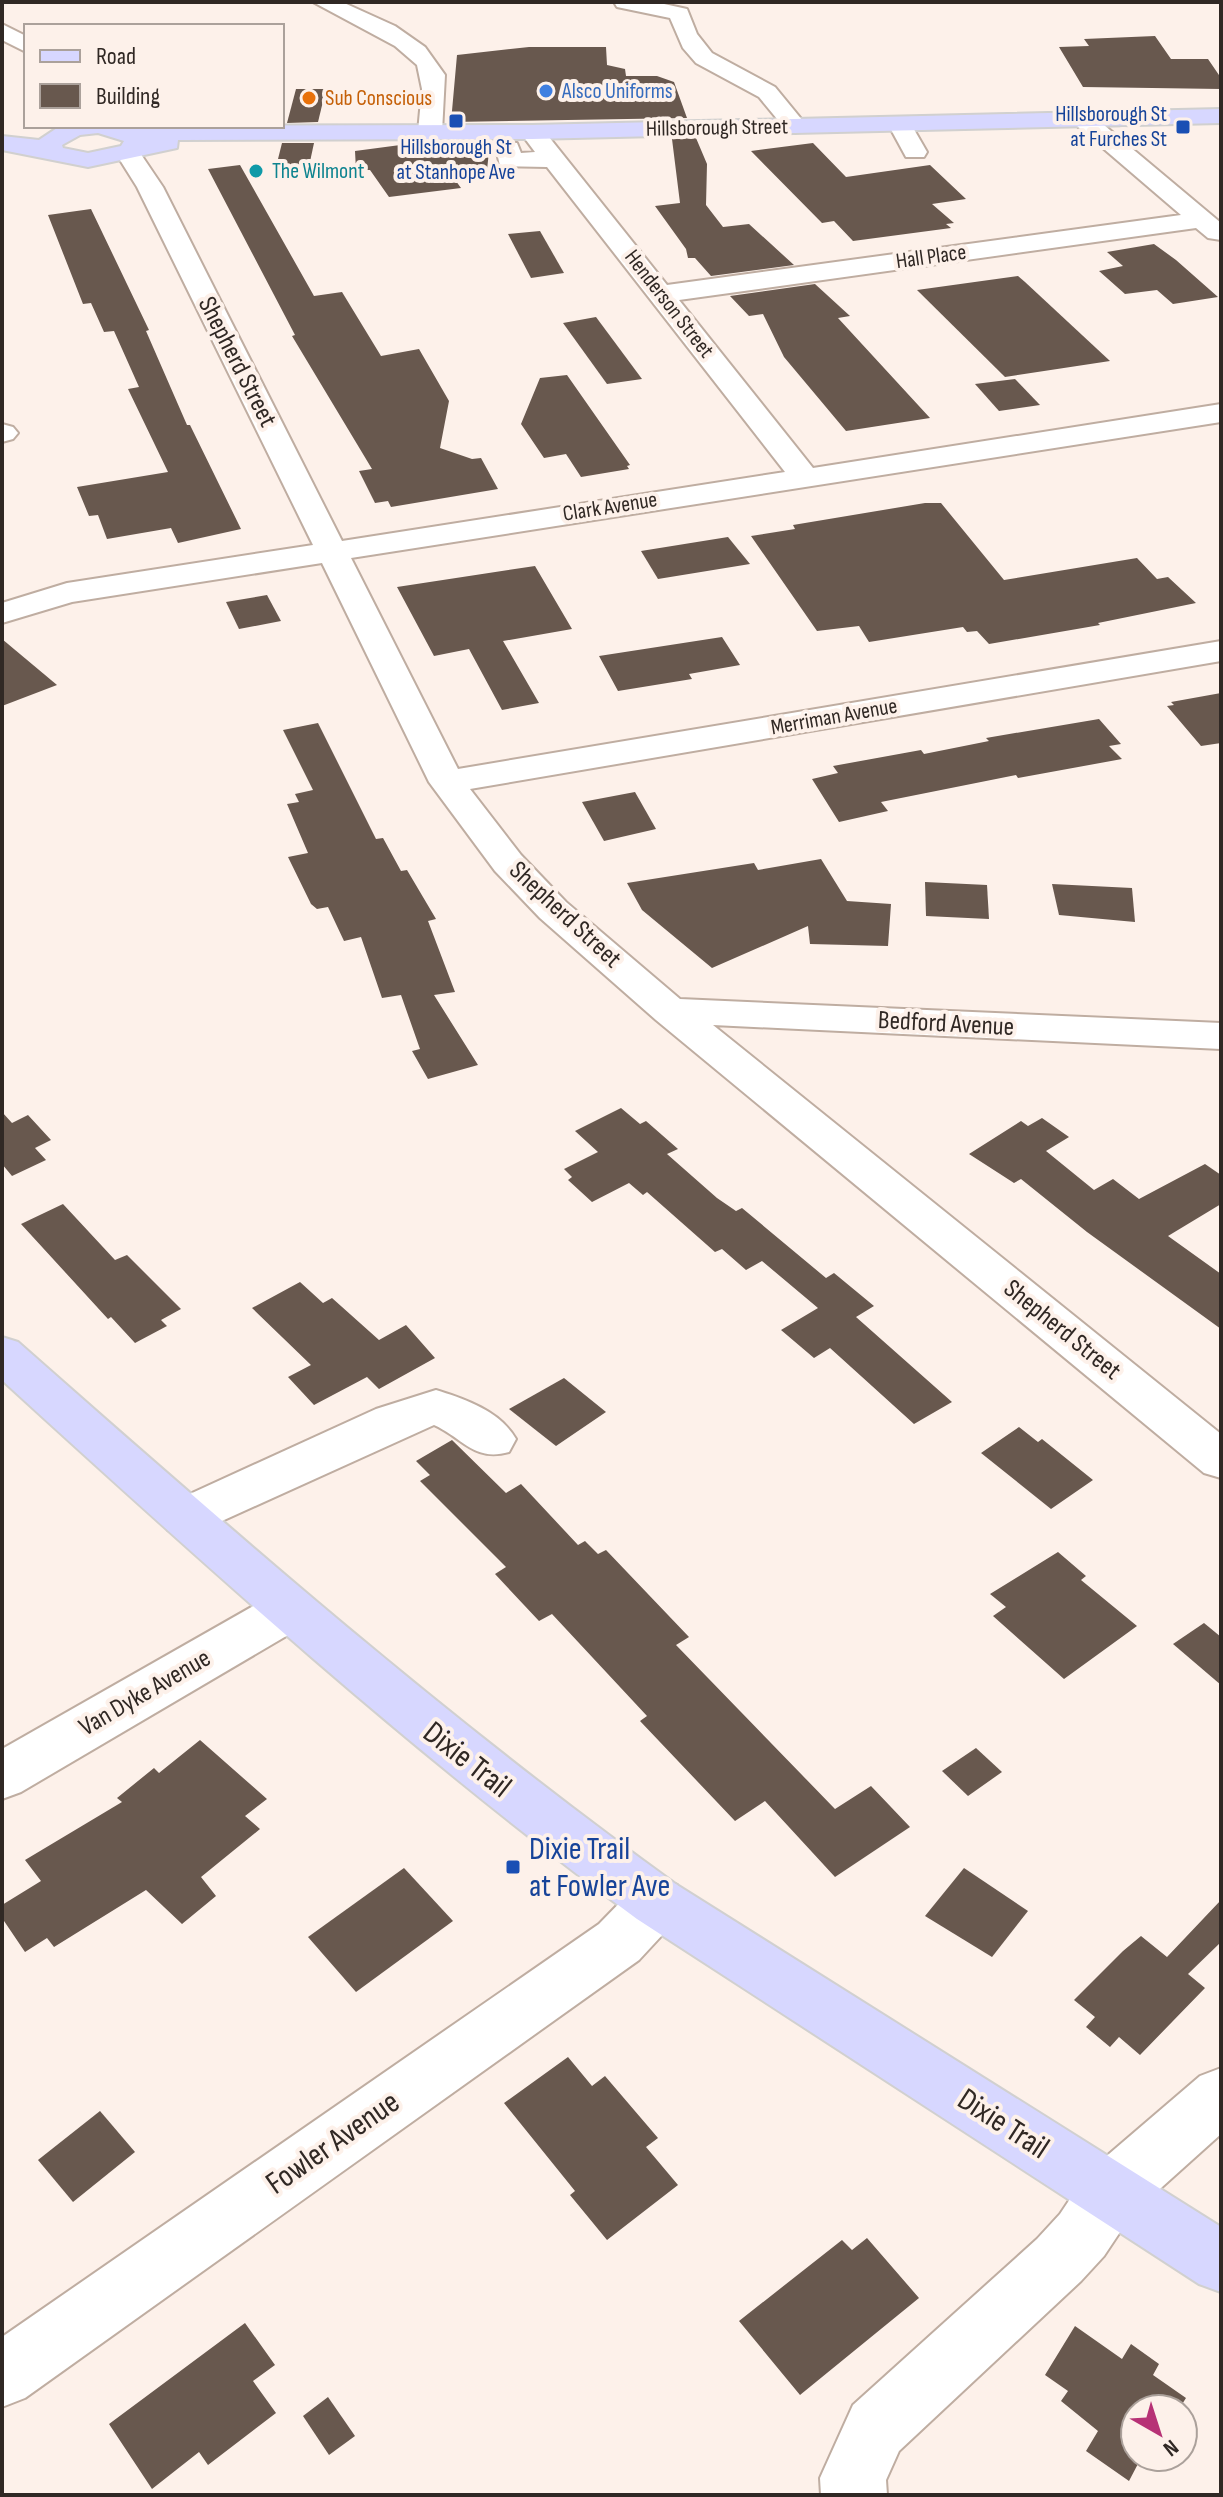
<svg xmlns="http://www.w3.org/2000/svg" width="1223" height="2497" font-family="'Sofia Sans Condensed',sans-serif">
<rect width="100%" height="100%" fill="#fdf1ea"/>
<g fill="#68584e">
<path d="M1155 36 1171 59H1208L1221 78V89L1083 87 1059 47 1089 46 1084 39Z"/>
<path d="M529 47H606L607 65 625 69 626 76H657L674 82 687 118 451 122 457 55Z"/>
<path d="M296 89H326L318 122 287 123Z"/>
<path d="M696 138 707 164 706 205 723 227 749 224 794 265 711 276 695 258H688L686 249 655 206 680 203 672 139Z"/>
<path d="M423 142H490L487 170H448L461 188 389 197 370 170H356L355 151Z"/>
<path d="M282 143H314L308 171 274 175Z"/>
<path d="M813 143 846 177 930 165 966 199 932 204 954 223 946 224 951 228 853 241 834 221 822 223 751 151Z"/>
<path d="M240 165 314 296 342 292 381 356 419 349 449 401 440 448 472 459 481 458 498 489 391 507 388 501 375 503 359 471 372 469 292 336 295 335 208 169Z"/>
<path d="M91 209 149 330 146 331 187 425H190L241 529 178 543 171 528 107 539 98 515 89 516 77 487 168 472 128 389 139 387 114 331 104 332 91 303 83 304 48 215Z"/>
<path d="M540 231 564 273 531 278 508 234Z"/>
<path d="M1154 244 1176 260 1218 297 1173 304 1157 290 1125 294 1099 271 1123 266 1107 252Z"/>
<path d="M1018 276 1025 282 1110 361 1005 377 917 290Z"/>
<path d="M815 284 850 316 838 318 930 418 846 431 784 357 763 314 749 316 730 296Z"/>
<path d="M596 317 642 379 607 384 563 323Z"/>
<path d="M567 375 630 465 627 466 629 469 581 477 566 454 544 458 521 424 540 378Z"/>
<path d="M1015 379 1040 405 999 411 975 384Z"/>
<path d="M925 503H941L1004 580 1137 558 1157 579 1168 577 1196 603 1098 623 1100 625 989 644 977 631 967 632 963 627 869 642 859 626 817 631 751 536 795 529 793 525Z"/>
<path d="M728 537 750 564 658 579 641 551Z"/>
<path d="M535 566 572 629 503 641 539 703 502 710 469 649 434 656 397 587Z"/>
<path d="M267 595 281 621 239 629 226 602Z"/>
<path d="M722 637 740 665 689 674 692 679 618 691 599 656Z"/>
<path d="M2 639 57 685 2 706Z"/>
<path d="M1221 693V743L1201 746 1167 706 1174 705 1171 702Z"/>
<path d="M1099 719 1121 744 1109 746 1122 759 1018 778 1016 775 881 802 888 811 839 822 812 779 838 773 833 766 921 750 924 754 989 741 986 738Z"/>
<path d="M318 723 376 839 383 838 401 871 407 870 436 919 428 921 455 992 434 995 478 1065 428 1079 412 1051 420 1049 401 995 382 998 361 937 344 941 328 907 317 909 311 904 288 857 308 853 287 804 299 802 295 794 313 790 283 730Z"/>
<path d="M635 792 656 829 604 841 582 802Z"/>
<path d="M821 859 847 901 891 904 888 946 810 944 808 926 712 968 642 910 627 883 754 863 758 870Z"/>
<path d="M925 882 987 885 989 919 926 916Z"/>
<path d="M1052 884 1132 888 1135 922 1059 915Z"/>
<path d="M621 1108 640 1124 646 1121 678 1149 667 1154 717 1198 736 1211 742 1208 826 1278 834 1273 874 1306 856 1317 952 1402 914 1424 830 1348 814 1358 781 1330 818 1308 762 1261 746 1270 722 1249 715 1252 647 1192 643 1195 629 1183 592 1202 568 1180 572 1177 564 1169 598 1152 575 1131Z"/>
<path d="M2 1112 12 1123 28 1115 51 1140 35 1148 46 1160 12 1176 2 1164Z"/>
<path d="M1042 1118 1069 1137 1046 1151 1094 1190 1113 1179 1139 1199 1205 1164 1221 1175V1204L1168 1236 1221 1274V1329L1087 1232 1021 1179 1014 1183 969 1154 1021 1121 1028 1126Z"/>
<path d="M63 1204 115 1260 127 1255 181 1309 161 1320 167 1326 135 1343 111 1317 108 1319 21 1224Z"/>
<path d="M300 1282 323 1303 332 1298 379 1340 406 1325 435 1358 379 1389 367 1377 314 1405 288 1377 311 1365 252 1308Z"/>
<path d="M564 1378 606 1412 556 1446 509 1409Z"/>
<path d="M1019 1427 1038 1442 1042 1439 1093 1480 1051 1509 981 1453Z"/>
<path d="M452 1440 506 1493 521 1484 578 1545 585 1541 598 1554 606 1550 689 1637 676 1645 835 1809 871 1786 910 1827 835 1877 765 1801 735 1821 640 1721 647 1716 552 1614 539 1621 495 1574 506 1567 420 1481 430 1475 416 1461Z"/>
<path d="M1058 1552 1086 1576 1081 1580 1137 1626 1064 1679 993 1616 1006 1607 990 1594Z"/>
<path d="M1204 1623 1221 1637V1685L1173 1644Z"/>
<path d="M200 1740 267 1799 245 1816 260 1829 201 1877 216 1896 182 1924 146 1890 54 1947 47 1938 25 1952 2 1918V1905L41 1881 25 1860 122 1802 117 1798 154 1768 159 1773Z"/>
<path d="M976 1748 1002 1772 968 1796 942 1771Z"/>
<path d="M404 1868 453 1921 356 1992 308 1937Z"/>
<path d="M964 1868 1028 1911 992 1957 925 1916Z"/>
<path d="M1221 1900V1942L1188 1974 1205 1988 1140 2055 1119 2037 1110 2047 1086 2027 1095 2017 1074 2000 1123 1951 1141 1936 1167 1957Z"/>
<path d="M568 2057 592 2086 605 2076 658 2138 646 2147 678 2185 607 2240 570 2195 575 2191 504 2103Z"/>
<path d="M100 2111 135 2152 73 2202 38 2160Z"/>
<path d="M867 2238 919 2298 800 2395 739 2321 842 2240 852 2250Z"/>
<path d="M245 2323 275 2365 253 2381 276 2413 208 2465 199 2452 152 2489 109 2424Z"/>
<path d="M1075 2326 1122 2359 1131 2344 1159 2364 1153 2375 1186 2398 1179 2409H1135V2457H1151L1147 2464 1140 2460 1129 2481 1086 2451 1098 2431 1061 2401 1068 2391 1045 2375Z"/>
<path d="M328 2397 355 2436 329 2455 303 2416Z"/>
</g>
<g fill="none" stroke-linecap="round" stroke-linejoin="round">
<defs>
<g id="minor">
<path d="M313 2H342L395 26 425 47 445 75 442 132 439 137H421L418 132 422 89 417 65 395 46Z"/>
<path d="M614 2H655L687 9 697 34 712 53 775 87 807 126 795 133 787 131 759 97 696 63 683 48 670 18 617 7Z"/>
<path d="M2 24 26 36V52L2 40Z"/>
<path d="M1084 113 1092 115 1221 223V240L1208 238 1196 228 679 300 813 468 1221 404V422L351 558 458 769 1221 641V661L470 789 521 855 566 902 680 999 1221 1023V1049L713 1025 1221 1434V1478L1204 1473 656 1020 540 918 495 871 429 782 322 563 72 602 2 623V603L67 583 313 545 137 187 115 152 118 147H136L163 187 342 541 785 472 547 167 500 166 496 148 499 143H517L521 153 535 152 520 132 523 127H541L667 285 1181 215 1076 125 1072 120Z"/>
<path d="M900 117 908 119 927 152 924 157H906L888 124Z"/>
<path d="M2 424 13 427 18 433 13 439 2 442Z"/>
<path d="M436 1390C465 1399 500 1411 516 1439L509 1452C474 1462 463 1438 434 1425L202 1530 185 1536 168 1530 161 1517 168 1504 376 1409Z"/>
<path d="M287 1591 305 1597 312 1611 305 1625 21 1792 2 1799V1749L269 1597Z"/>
<path d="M657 1878 677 1885 685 1902 677 1919 639 1960 25 2398 2 2407V2337L599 1924 637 1885Z"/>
<path d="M1221 2068V2134L1132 2214 1104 2256 1081 2281 899 2451 886 2480 887 2495H821L820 2478 853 2405 1037 2239 1060 2214 1088 2172 1200 2076Z"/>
</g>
<g id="major">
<path d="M1221 109V123L532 139 178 140 177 148 88 167 2 150V136L39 140 60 126 532 125ZM98 133 124 141 121 146 88 153 63 148 62 145 80 135Z"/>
<path d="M2 1337 18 1342C232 1531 445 1718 677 1885L1221 2227V2292L1199 2284 637 1919C413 1754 208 1568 2 1380Z"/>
</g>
</defs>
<use href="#minor" stroke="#bfada1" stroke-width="4"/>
<use href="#major" stroke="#d1d0cf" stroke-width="4"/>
<use href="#minor" fill="#fff" fill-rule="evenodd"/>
<use href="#major" fill="#d7d7ff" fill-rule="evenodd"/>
</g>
<circle fill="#3f7fe0" stroke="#fdf1ea" stroke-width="3" cx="546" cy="91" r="8"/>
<circle fill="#e8710a" stroke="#fdf1ea" stroke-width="3" cx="309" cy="98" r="8"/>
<g fill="#1a4fb4" stroke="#fdf1ea" stroke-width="3">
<rect x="448" y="113" width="16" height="16" rx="4"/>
<rect x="1175" y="119" width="16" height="16" rx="4"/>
<rect x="505" y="1859" width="16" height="16" rx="4"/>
</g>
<circle fill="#0f9aa8" stroke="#fdf1ea" stroke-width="3" cx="256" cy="171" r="8"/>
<g text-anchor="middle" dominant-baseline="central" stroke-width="8" stroke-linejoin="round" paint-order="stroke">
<g font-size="22" fill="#366cbe" stroke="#fdf1ea" text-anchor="start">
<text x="562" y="91">Alsco Uniforms</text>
</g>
<g font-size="22" fill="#c56008" stroke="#fdf1ea" text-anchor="start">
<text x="325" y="98">Sub Conscious</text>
</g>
<g font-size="22" fill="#164399" stroke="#fdf1ea" text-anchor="end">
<text x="1167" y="114">Hillsborough St<tspan x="1167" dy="25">at Furches St</tspan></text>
<text x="456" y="147" text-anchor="middle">Hillsborough St<tspan x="456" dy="25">at Stanhope Ave</tspan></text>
</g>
<g font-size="22" fill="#302824" stroke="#fdf1ea">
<text transform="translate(717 128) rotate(-1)">Hillsborough Street</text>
<text transform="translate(931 257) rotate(-8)">Hall Place</text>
<text transform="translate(669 304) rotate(52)">Henderson Street</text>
<text transform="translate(610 507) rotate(-9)">Clark Avenue</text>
<text transform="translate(834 717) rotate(-10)">Merriman Avenue</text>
</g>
<g font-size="22" fill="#0d838f" stroke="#fdf1ea" text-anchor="start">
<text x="272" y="171">The Wilmont</text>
</g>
<g font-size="26" fill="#302824" stroke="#fdf1ea">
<text transform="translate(237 362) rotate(63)">Shepherd Street</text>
<text transform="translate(565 915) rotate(43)">Shepherd Street</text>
<text transform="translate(946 1024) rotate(3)">Bedford Avenue</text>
<text transform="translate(1062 1330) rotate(39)">Shepherd Street</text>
<text transform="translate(145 1693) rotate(-30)">Van Dyke Avenue</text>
</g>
<g font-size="32" fill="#302824" stroke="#fdf1ea">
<text transform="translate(467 1760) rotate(38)">Dixie Trail</text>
<text transform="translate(1003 2124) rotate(33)">Dixie Trail</text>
<text transform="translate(333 2143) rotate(-35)">Fowler Avenue</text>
</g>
<g font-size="32" fill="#164399" stroke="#fdf1ea" text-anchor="start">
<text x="529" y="1849">Dixie Trail<tspan x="529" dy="37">at Fowler Ave</tspan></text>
</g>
</g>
<rect width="1223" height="2497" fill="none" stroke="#302824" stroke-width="8"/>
<rect x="24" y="24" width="260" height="104" fill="#fdf1ea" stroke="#aba19b" stroke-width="2"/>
<rect x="40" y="50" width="40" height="12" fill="#d7d7ff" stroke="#aba19b" stroke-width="2"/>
<text x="96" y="64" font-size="24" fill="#302824">Road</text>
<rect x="40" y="84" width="40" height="24" fill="#68584e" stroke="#aba19b" stroke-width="2"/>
<text x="96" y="104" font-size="24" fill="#302824">Building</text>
<g transform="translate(1159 2433) rotate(141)"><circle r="38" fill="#fdf1ea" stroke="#aba19b" stroke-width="2"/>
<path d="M0-6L14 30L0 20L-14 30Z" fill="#b73276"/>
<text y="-12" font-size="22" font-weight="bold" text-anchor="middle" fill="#302824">N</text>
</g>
</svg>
